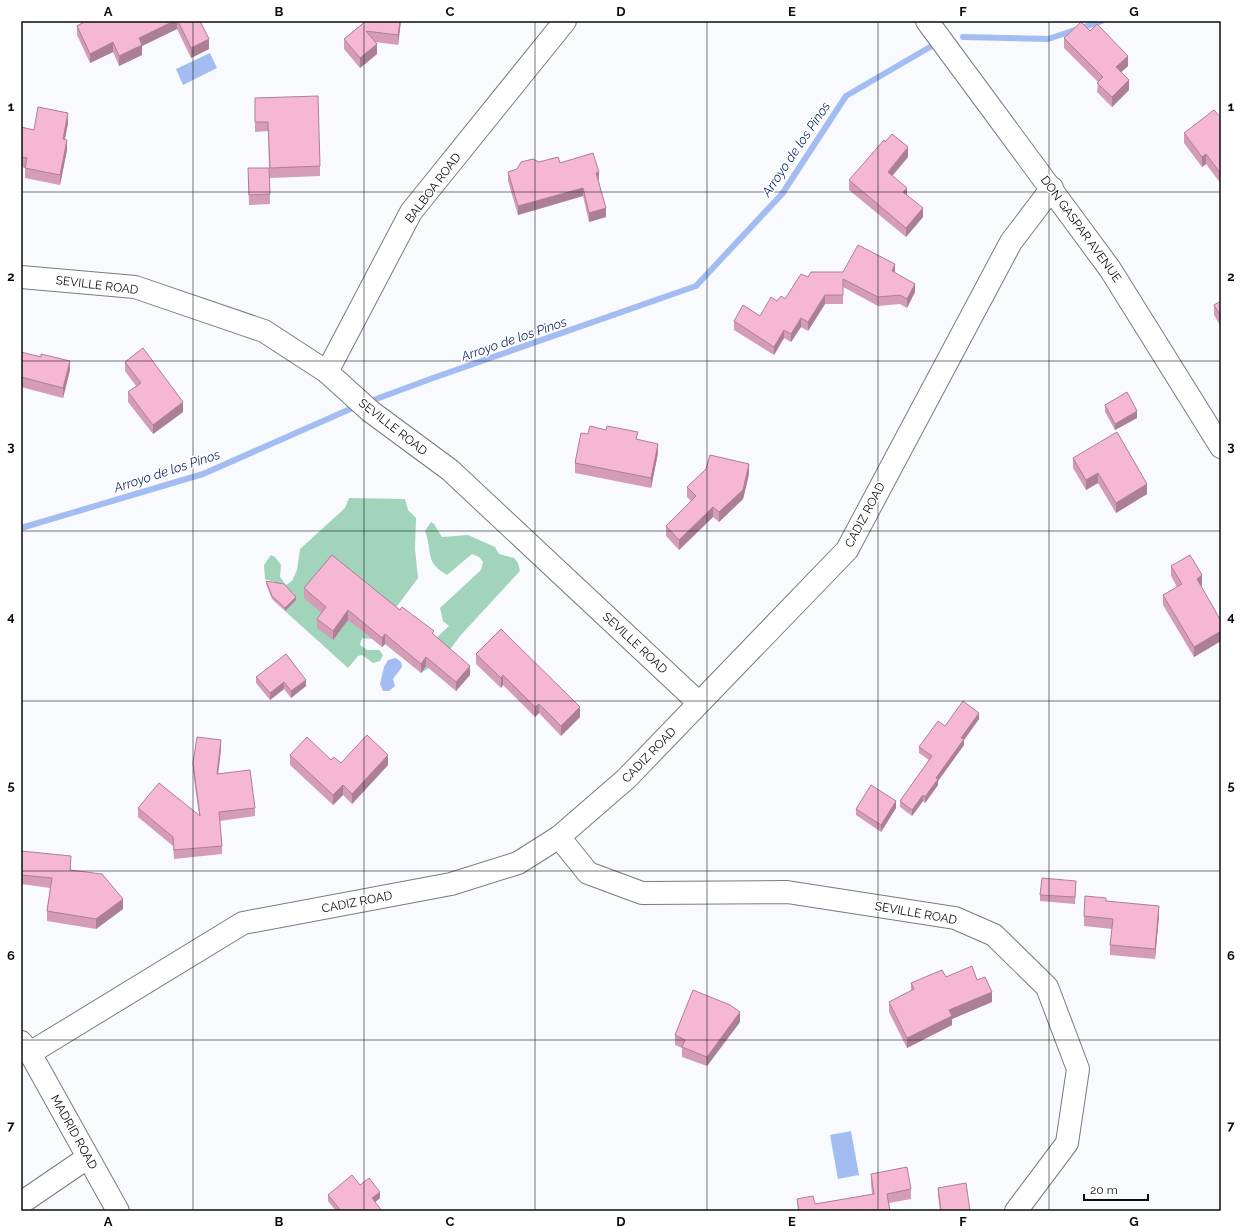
<svg xmlns="http://www.w3.org/2000/svg" width="1242" height="1232" font-family="Raleway,sans-serif">
<rect width="100%" height="100%" fill="#f8fafe"/>
<g fill="#a1d4bb">
<path d="M349 498 405 499 408 510 416 518 415 549 418 578 392 613 351 616 358 628 372 639 362 638 360 645 367 650H379L383 655 380 661 373 663 362 655 358 656 348 668 285 611 275 582 265 579 264 565 271 555 275 557 281 565 280 577 286 585 292 581 297 570 300 549 345 508Z"/>
<path d="M431 522 434 524 442 537 468 535 495 547 499 554 514 558 518 563 520 571 460 636 443 659 421 673 434 640 449 626 443 621 440 608 481 570 483 562 479 557 472 554 447 575C424 562 433 552 425 531Z"/>
</g>
<g fill="#a3bdf2">
<path d="M210 53 217 68 183 85 176 69Z"/>
<path d="M396 658 401 662 402 667 393 679 395 686 389 691H383L380 684 384 667 388 660Z"/>
<path d="M851 1131 859 1175 838 1179 830 1135Z"/>
</g>
<g fill="none" stroke-linecap="round" stroke-linejoin="round">
<g stroke="#a3bdf2" stroke-width="6">
<path d="M963 37 1048 39 1102 21"/>
<path d="M368 402 433 378 696 286 782 194 846 96 930 47"/>
<path d="M21 528 203 474 357 406"/>
</g>
<defs>
<g id="minor">
<path d="M927 21 1110 269 1221 447"/>
<path d="M21 277 135 287 264 331 327 372 370 411 450 470 699 703"/>
<path d="M327 372 411 212 565 21"/>
<path d="M559 837 588 873 642 893 787 892 955 918 994 935 1047 987 1078 1069 1067 1143 1016 1211"/>
<path d="M21 1042 30 1053 118 1211"/>
<path d="M30 1053 243 923 451 884 518 863 559 837 626 779 847 550 1011 242 1052 188"/>
<path d="M21 1203 87 1158"/>
</g>
</defs>
<use href="#minor" stroke="#777b83" stroke-width="24"/>
<use href="#minor" stroke="#fff" stroke-width="22"/>
</g>
<g fill="#d49db5">
<path d="M86 21H200L209 49 191 58 177 29 142 46V55L119 66 113 52 90 63 77 35V26Z"/>
<path d="M366 21H401L398 45 375 42 377 54 360 68 344 49V39Z"/>
<path d="M1090 31 1128 66 1121 72 1129 90 1112 107 1097 92 1098 82 1064 48V38Z"/>
<path d="M255 98 320 166V176L270 178V204L249 205 248 178 269 168 268 131 255 132Z"/>
<path d="M1221 118V184L1206 164 1202 167 1184 143V133Z"/>
<path d="M68 123 65 139 67 150 60 185 25 178V168L21 167V127L34 130Z"/>
<path d="M908 157 892 176 907 195 923 217 906 237 849 190V180Z"/>
<path d="M539 162 560 163 599 181 606 217 589 222 583 196 518 215 508 181V172Z"/>
<path d="M895 273 915 292 907 308 900 304 878 306 843 287V304H825L808 331 801 327 791 342 784 338 774 355 734 330V321L760 316 777 301 785 299 808 277Z"/>
<path d="M1221 301V327L1214 315V305Z"/>
<path d="M21 352 70 370 63 398 21 387Z"/>
<path d="M125 362 183 412 153 434 128 402V392L136 386 125 371Z"/>
<path d="M1105 405 1137 418 1115 430 1105 412Z"/>
<path d="M588 434 638 440 658 453 651 488 575 473V463Z"/>
<path d="M1073 458 1147 494 1116 513 1098 483 1086 490 1073 468Z"/>
<path d="M749 474 743 499 719 522 713 517 679 550 666 536V526L691 501 687 497V487Z"/>
<path d="M1171 566 1202 585 1201 586 1221 621V641L1194 657 1163 605V595L1177 587 1171 576Z"/>
<path d="M266 581 296 600 285 611 272 599 266 584Z"/>
<path d="M304 588 400 610 434 635 470 675 456 691 426 666 421 673 385 644 382 647 348 620 333 640 317 628V619L322 613 304 598Z"/>
<path d="M476 654 580 717 561 736 539 713 535 717 503 685 501 688 476 664Z"/>
<path d="M256 677 306 686 291 698 284 689 270 700 256 683Z"/>
<path d="M979 719 964 740V745L938 781V785L925 803 923 801 912 816 900 807V801L929 760 919 753V747L945 726Z"/>
<path d="M221 749 218 774 255 808V816L220 821 222 846V854L174 859 173 846 138 817V808L199 815 193 772V763Z"/>
<path d="M290 755 331 760 341 763 388 765 352 804 343 795 333 805 290 765Z"/>
<path d="M896 808 881 832 856 815V809Z"/>
<path d="M21 851 71 866V870L123 909 96 929 47 921V911L50 888 21 884Z"/>
<path d="M1076 888 1075 904 1040 901V895Z"/>
<path d="M1106 901 1159 916 1155 959 1110 955V945L1112 929 1084 926V916Z"/>
<path d="M946 977 977 980 992 1002 952 1019V1025L907 1048 889 1012V1002L911 991V983Z"/>
<path d="M740 1022 707 1066 682 1057V1048L675 1045V1035Z"/>
<path d="M871 1174 911 1189V1199L889 1203 890 1211H798L797 1199 815 1204 872 1194 871 1184Z"/>
<path d="M360 1185 380 1198 375 1202 382 1211H336L328 1201V1195Z"/>
<path d="M938 1188 970 1211H940L938 1195Z"/>
</g>
<g fill="#ac8094">
<path d="M174 21H177V29L142 46V55L119 66V56L139 38Z"/>
<path d="M400 21H401L398 45V35Z"/>
<path d="M209 39V49L191 58V48Z"/>
<path d="M113 42V52L90 63V54Z"/>
<path d="M377 44V54L360 68V58Z"/>
<path d="M1128 56V66L1116 77V67Z"/>
<path d="M1129 80V90L1112 107V97Z"/>
<path d="M68 113V123L63 149V139Z"/>
<path d="M67 140V150L60 185V175Z"/>
<path d="M908 147V157L888 181V172Z"/>
<path d="M1206 154V164L1202 167V157Z"/>
<path d="M599 172V181L596 173Z"/>
<path d="M583 188V196L518 215V206Z"/>
<path d="M907 188V197L903 192Z"/>
<path d="M606 208V217L589 222V213Z"/>
<path d="M923 208V217L906 237V228Z"/>
<path d="M895 264V273L892 271Z"/>
<path d="M915 284V292L907 308V299Z"/>
<path d="M825 295V304L808 331V322Z"/>
<path d="M801 318V327L791 342V334Z"/>
<path d="M784 330V338L774 355V347Z"/>
<path d="M70 361V370L63 398V388Z"/>
<path d="M183 402V412L153 434V425Z"/>
<path d="M1137 411V418L1115 430V424Z"/>
<path d="M658 444V453L651 488V478Z"/>
<path d="M749 464V474L743 499 719 522V512Z"/>
<path d="M1098 473V483L1086 490V480Z"/>
<path d="M1147 484V494L1116 513V503Z"/>
<path d="M713 507V517L679 550V540Z"/>
<path d="M1202 575V585L1197 589V579Z"/>
<path d="M296 597V600L285 611V608Z"/>
<path d="M348 610V620L333 640V631Z"/>
<path d="M1221 631V641L1194 657V647Z"/>
<path d="M385 634V644L382 647V638Z"/>
<path d="M426 657V666L421 673V664Z"/>
<path d="M470 666V675L456 691V682Z"/>
<path d="M503 675V685L501 688V678Z"/>
<path d="M306 680V686L291 698V691Z"/>
<path d="M284 682V689L270 700V693Z"/>
<path d="M539 704V713L535 717V707Z"/>
<path d="M580 707V717L561 736V726Z"/>
<path d="M979 713V719L964 740V745L938 781V785L925 803V797L936 778 961 738Z"/>
<path d="M221 740V749L217 783V774Z"/>
<path d="M388 755V765L352 804V794Z"/>
<path d="M343 785V795L333 805V795Z"/>
<path d="M923 795V801L912 816V810Z"/>
<path d="M896 801V808L881 832V825Z"/>
<path d="M123 899V909L96 929V919Z"/>
<path d="M1159 906V916L1155 959V949Z"/>
<path d="M992 992V1002L952 1019V1025L907 1048V1038L949 1010Z"/>
<path d="M740 1012V1022L707 1066V1057Z"/>
<path d="M380 1192V1198L372 1205V1198Z"/>
</g>
<g fill="#f6b7d3" stroke="#ac8094">
<path d="M86 21H174L139 38 142 45 119 56 113 42 90 54 77 26Z"/>
<path d="M178 21H200L209 39 191 48Z"/>
<path d="M366 21H400L398 35 366 31 377 44 360 58 344 39Z"/>
<path d="M1081 22 1090 31 1097 24 1128 56 1116 67 1129 80 1112 97 1097 83 1103 77 1064 38Z"/>
<path d="M318 96 320 166 270 168 268 122H255V98Z"/>
<path d="M38 107 68 113 63 139 67 140 60 175 25 168 27 158 21 157V127L34 130Z"/>
<path d="M1214 110 1221 118V174L1206 154 1202 157 1184 133Z"/>
<path d="M892 134 908 147 888 172 907 188 903 192 923 208 906 228 849 180 884 140 885 142Z"/>
<path d="M593 153 599 172 596 173 606 208 589 213 583 188 518 206 508 172 517 169 521 162 533 159 539 162 558 157 560 163Z"/>
<path d="M248 168H269L270 194 249 195Z"/>
<path d="M858 245 895 264 892 271 915 284 907 299 900 295 878 297 843 279V295H825L808 322 801 318 791 334 784 330 774 347 734 321 743 305 760 316 771 297 777 301 781 296 785 299 801 274 808 277 811 272H843Z"/>
<path d="M1221 301V317L1214 305Z"/>
<path d="M143 348 183 402 153 425 128 392 141 383 125 362Z"/>
<path d="M21 352 41 357V354L70 361 63 388 21 377Z"/>
<path d="M1127 392 1137 411 1115 424 1105 405Z"/>
<path d="M590 426 606 430 607 426 638 432 636 439 658 444 651 478 575 463 581 433 588 434Z"/>
<path d="M1117 432 1147 484 1116 503 1098 473 1086 480 1073 458Z"/>
<path d="M710 455 749 464 743 490 719 512 713 507 679 540 666 526 696 496 687 487 706 469Z"/>
<path d="M332 555 400 610 402 607 434 631 432 633 470 666 456 682 426 657 421 664 385 634 382 638 348 610 333 631 317 619 326 607 304 588Z"/>
<path d="M1190 555 1202 575 1197 579 1221 621V631L1194 647 1163 595 1182 584 1171 566Z"/>
<path d="M266 581 284 584 296 597 285 608 272 596Z"/>
<path d="M501 629 580 707 561 726 539 704 535 707 503 675 501 678 476 654Z"/>
<path d="M286 654 306 680 291 691 284 682 270 693 256 677Z"/>
<path d="M963 701 979 713 961 738 964 739 936 778 938 779 925 797 923 795 912 810 900 801 932 756 919 747 938 721 945 726Z"/>
<path d="M367 735 388 755 352 794 343 785 333 795 290 755 307 737 331 760 334 757 341 763Z"/>
<path d="M197 737 221 740 217 774 250 770 255 808 219 812 222 846 174 850 173 837 138 808 159 783 200 816 193 763Z"/>
<path d="M871 785 896 801 881 825 856 809Z"/>
<path d="M21 851 71 856 70 870 102 874 123 899 96 919 47 911 52 878 21 875Z"/>
<path d="M1042 878 1076 881 1075 897 1040 895Z"/>
<path d="M1085 896 1106 898V901L1159 906 1155 949 1110 945 1113 919 1084 916Z"/>
<path d="M972 966 977 980 985 977 992 992 949 1010 952 1016 907 1038 889 1002 914 989 911 983 942 970 946 977Z"/>
<path d="M693 990 730 1005 740 1012 707 1057 682 1047 685 1040 675 1035Z"/>
<path d="M907 1167 911 1189 887 1194 890 1211H799L797 1199 813 1196 815 1204 874 1194 871 1174Z"/>
<path d="M352 1175 360 1185 369 1178 380 1192 372 1198 382 1211H341L328 1195Z"/>
<path d="M966 1183 970 1211H941L938 1188Z"/>
</g>
<path fill="none" stroke="#0a0b0e" stroke-width="1" stroke-opacity="0.55" d="M193 21V1211M364 21V1211M535 21V1211M707 21V1211M878 21V1211M1049 21V1211M21 192H1221M21 361H1221M21 531H1221M21 701H1221M21 871H1221M21 1040H1221"/>
<g text-anchor="middle" dominant-baseline="central" stroke-width="3" stroke-linejoin="round" paint-order="stroke">
<g font-size="12" fill="#0a0b0e" stroke="#fff">
<text transform="translate(433 188) rotate(-53)">BALBOA ROAD</text>
<text transform="translate(1081 229) rotate(54)">DON GASPAR AVENUE</text>
<text transform="translate(97 285) rotate(7)">SEVILLE ROAD</text>
<text transform="translate(393 427) rotate(38)">SEVILLE ROAD</text>
<text transform="translate(865 515) rotate(-62)">CADIZ ROAD</text>
<text transform="translate(635 643) rotate(43)">SEVILLE ROAD</text>
<text transform="translate(649 755) rotate(-46)">CADIZ ROAD</text>
<text transform="translate(357 902) rotate(-11)">CADIZ ROAD</text>
<text transform="translate(916 913) rotate(10)">SEVILLE ROAD</text>
<text transform="translate(74 1132) rotate(61)">MADRID ROAD</text>
</g>
<g font-size="13" font-style="italic" fill="#142c69" stroke="#fff">
<text transform="translate(796 149) rotate(-56)">Arroyo de los Pinos</text>
<text transform="translate(514 339) rotate(-19)">Arroyo de los Pinos</text>
<text transform="translate(167 471) rotate(-18)">Arroyo de los Pinos</text>
</g>
</g>
<rect width="1242" height="1232" fill="none" stroke="#ffffff" stroke-width="44"/>
<path d="M1084 1194v6h64v-6" fill="none" stroke="#0a0b0e" stroke-width="2"/>
<text x="1090" y="1194" font-size="12" fill="#0a0b0e" stroke="#ffffff" stroke-width="3" paint-order="stroke">20 m</text>
<rect x="22" y="22" width="1198" height="1188" fill="none" stroke="#0a0b0e" stroke-width="1.5"/>
<g font-size="13" text-anchor="middle" font-weight="bold" fill="#0a0b0e">
<text x="108" y="16">A</text>
<text x="279" y="16">B</text>
<text x="450" y="16">C</text>
<text x="621" y="16">D</text>
<text x="792" y="16">E</text>
<text x="963" y="16">F</text>
<text x="1134" y="16">G</text>
<text x="11" y="111">1</text>
<text x="1231" y="111">1</text>
<text x="11" y="281">2</text>
<text x="1231" y="281">2</text>
<text x="11" y="451">3</text>
<text x="1231" y="451">3</text>
<text x="11" y="621">4</text>
<text x="1231" y="621">4</text>
<text x="11" y="790">5</text>
<text x="1231" y="790">5</text>
<text x="11" y="960">6</text>
<text x="1231" y="960">6</text>
<text x="11" y="1130">7</text>
<text x="1231" y="1130">7</text>
<text x="108" y="1226">A</text>
<text x="279" y="1226">B</text>
<text x="450" y="1226">C</text>
<text x="621" y="1226">D</text>
<text x="792" y="1226">E</text>
<text x="963" y="1226">F</text>
<text x="1134" y="1226">G</text>
</g>
</svg>
